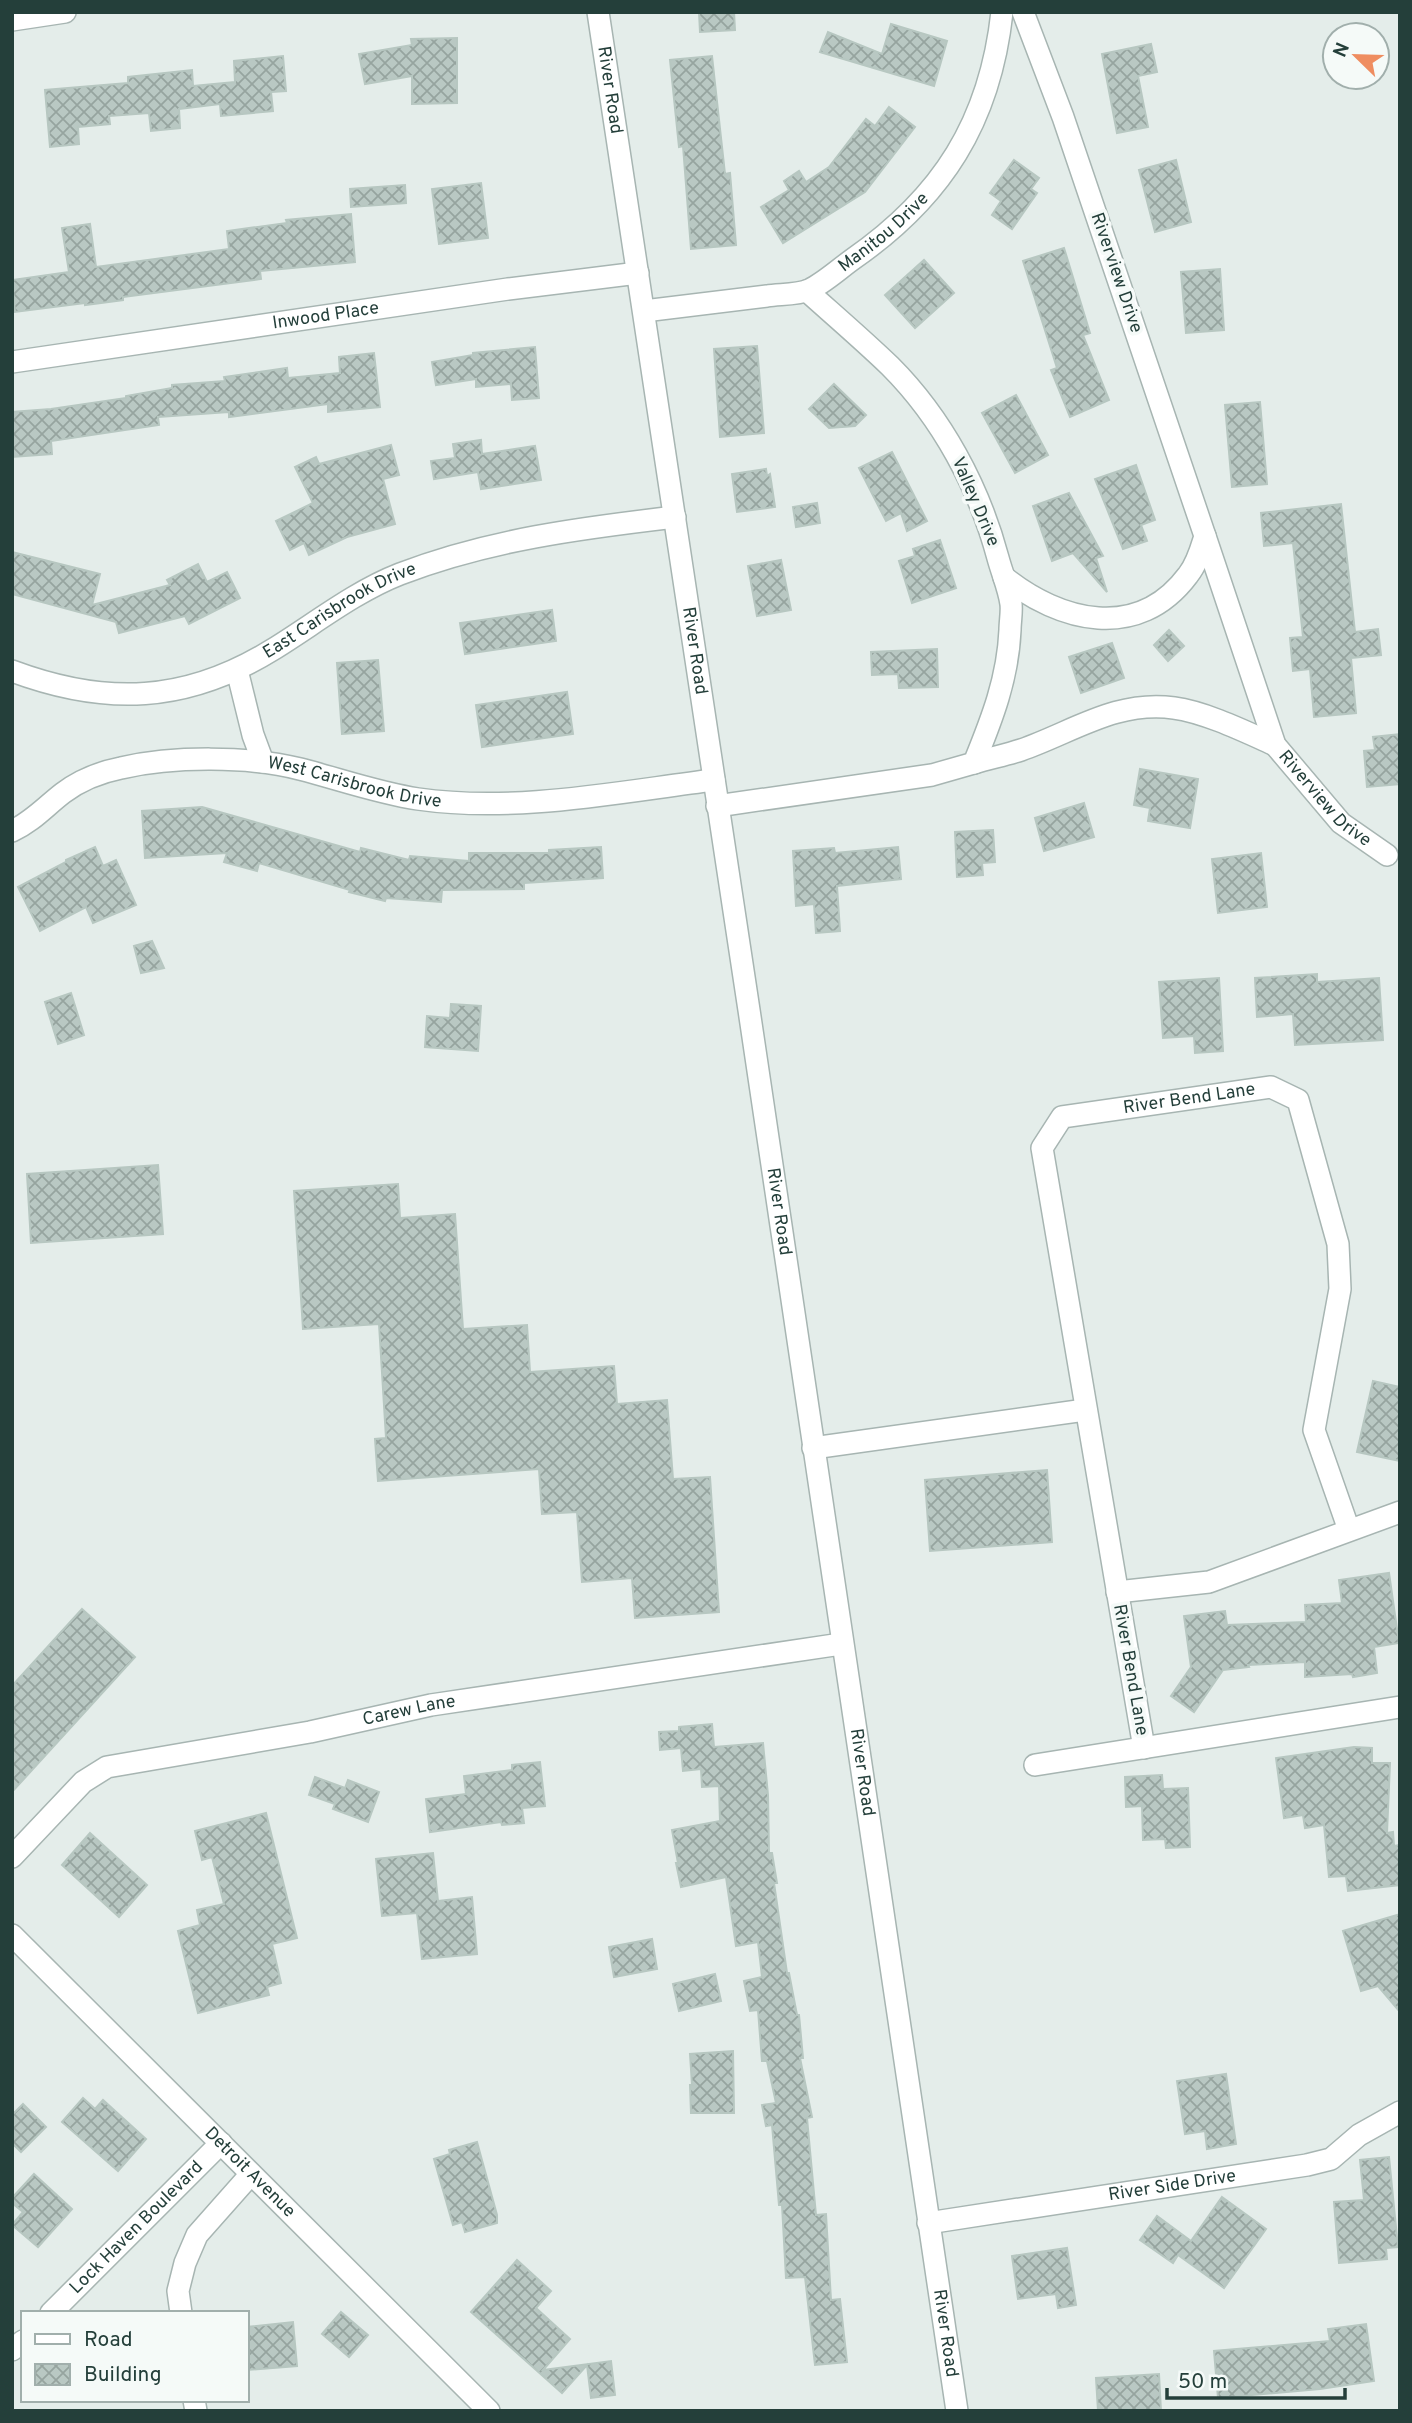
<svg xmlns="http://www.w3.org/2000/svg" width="1412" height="2423" font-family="Overpass,sans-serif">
<defs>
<pattern id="building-cross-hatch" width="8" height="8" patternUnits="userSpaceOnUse" patternTransform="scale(1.75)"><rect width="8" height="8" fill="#b9c8c3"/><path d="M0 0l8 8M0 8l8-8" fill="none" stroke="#96a49f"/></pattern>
</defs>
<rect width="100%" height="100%" fill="#e4edea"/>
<g fill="url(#building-cross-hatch)" stroke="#b7c7c1" stroke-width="2">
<path d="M699 12H734L735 30 700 32Z"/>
<path d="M891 24 947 41 934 86 820 52 828 32 882 54Z"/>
<path d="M457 38V103L412 104V76L365 84 359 54 412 45 411 39Z"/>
<path d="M1151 44 1157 72 1138 76 1148 127 1117 133 1102 54Z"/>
<path d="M283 56 286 91 271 92 273 111 221 116 220 104 179 109 180 128 151 131 149 113 109 116 110 124 78 127 79 144 50 147 45 90 128 83V77L192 70 193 86 235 82 234 61Z"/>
<path d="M712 56 725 174 730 173 736 245 691 249 683 146 679 147 670 60Z"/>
<path d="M889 107 915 127 865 192 783 243 761 207 789 190 784 181 799 171 806 182 829 167 866 119 875 126Z"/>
<path d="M1014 160 1039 178 1031 189 1037 193 1012 229 992 215 1001 201 990 193Z"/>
<path d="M1176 160 1191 222 1155 232 1139 170Z"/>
<path d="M481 183 488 238 439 244 432 189Z"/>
<path d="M405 185 406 203 351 207 350 189Z"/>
<path d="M351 214 355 262 260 271 261 279 123 297V300L85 305V303L15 312 12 280 69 272 62 228 90 224 96 267 229 249 227 231 287 223 286 220Z"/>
<path d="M1064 248 1090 333 1083 335 1109 400 1070 417 1051 370 1057 368 1023 261Z"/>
<path d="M924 260 954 293 915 328 885 295Z"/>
<path d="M1220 269 1224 330 1186 333 1181 272Z"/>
<path d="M757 346 764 433 720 437 714 349Z"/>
<path d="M535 347 539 398 512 400 511 384 476 387V379L436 385 432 362 473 355V353Z"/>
<path d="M374 353 380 407 328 412V404L229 417V412L158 417 159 425 51 441 52 454 12 457V412L51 409 126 398V396L172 388V385L225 381 224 377 287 368 288 378 340 373 339 357Z"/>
<path d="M834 384 866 415 855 426 829 428 809 409Z"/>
<path d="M1016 395 1048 455 1015 473 982 413Z"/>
<path d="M1260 402 1267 484 1232 487 1225 405Z"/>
<path d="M481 440 482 454 535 446 541 480 481 489 478 472 434 479 431 461 455 458 453 444Z"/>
<path d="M391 445 399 475 383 479 395 524 347 537 309 555 304 543 290 550 276 521 313 503 295 467 316 457 319 464Z"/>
<path d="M892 452 927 521 907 531 901 513 886 521 859 468Z"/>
<path d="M1136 465 1155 520 1141 525 1147 541 1123 549 1095 479Z"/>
<path d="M766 469 767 476 770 474 775 507 737 512 732 474Z"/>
<path d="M1069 493 1103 556 1096 558 1107 592 1073 553 1052 561 1033 506Z"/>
<path d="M817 503 820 523 796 527 793 507Z"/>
<path d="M1341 504 1355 632 1378 629 1381 655 1351 658 1356 713 1314 717 1310 669 1293 671 1290 638 1303 637 1293 543 1264 546 1261 513Z"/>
<path d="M940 540 956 588 912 603 899 561 915 556 913 549Z"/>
<path d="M12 552 100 574 92 605 170 585 167 580 198 564 207 582 227 572 240 598 189 624 185 616 119 633 116 622 12 594Z"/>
<path d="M781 560 791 610 757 616 748 566Z"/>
<path d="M552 610 556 641 465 654 460 623Z"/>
<path d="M1169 630 1184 646 1168 661 1154 645Z"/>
<path d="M1112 643 1124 678 1081 693 1069 657Z"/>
<path d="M937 649 938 687 899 688 898 674 872 675 871 652Z"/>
<path d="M378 660 384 731 342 734 337 663Z"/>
<path d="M567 692 573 734 482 747 476 705Z"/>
<path d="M1400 734V784L1367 787 1364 751 1375 750 1373 737Z"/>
<path d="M1140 769 1198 779 1190 828 1148 821 1150 808 1134 805Z"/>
<path d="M1084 803 1094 837 1044 851 1035 818Z"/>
<path d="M202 807 360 852 361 848 409 860 410 856 469 861V853H549V850L601 847 603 878 524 883V889L442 890 441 902 386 898 385 901 349 892 350 890 259 863 257 871 224 862 227 853 145 858 142 811Z"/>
<path d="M993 830 995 862 982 863 983 875 957 877 955 832Z"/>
<path d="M95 847 103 866 116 860 136 905 93 923 86 907 40 931 18 887 66 862V860Z"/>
<path d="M898 847 901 879 837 886 840 931 816 933 814 904 796 906 793 851 834 848 835 853Z"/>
<path d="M1261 853 1267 907 1218 913 1212 859Z"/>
<path d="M152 941 164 968 141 973 134 946Z"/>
<path d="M1317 974V982L1379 978 1383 1040 1295 1045 1293 1014 1257 1017 1255 978Z"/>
<path d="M1219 978 1223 1051 1195 1053 1194 1036 1163 1038 1159 982Z"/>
<path d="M71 993 84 1035 58 1044 45 1002Z"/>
<path d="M451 1004 481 1006 478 1051 425 1047 427 1016 450 1018Z"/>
<path d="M158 1165 163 1234 31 1243 27 1174Z"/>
<path d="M398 1184 400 1218 455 1214 463 1329 527 1325 530 1372 614 1366 617 1404 667 1400 673 1479 710 1477 719 1612 635 1618 632 1578 582 1582 577 1512 542 1514 539 1469 378 1481 375 1439 386 1438 379 1324 303 1329 294 1191Z"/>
<path d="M1373 1381 1400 1387V1461L1357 1452Z"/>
<path d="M1047 1470 1052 1542 930 1551 925 1480Z"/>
<path d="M1389 1573 1399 1643 1374 1647 1377 1673 1353 1677 1352 1674 1305 1677V1662L1248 1665 1249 1667 1223 1670 1194 1712 1171 1696 1191 1667 1184 1616 1225 1611 1227 1625 1306 1622 1305 1605 1342 1603 1339 1580Z"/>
<path d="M82 1609 135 1657 12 1792V1686Z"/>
<path d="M712 1724 714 1747 763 1743 768 1795 769 1853H772L777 1883H774L787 1973H789L797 2015H799L803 2058H800L812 2117 807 2118 816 2215 826 2214 831 2300 840 2299 847 2362 815 2365 805 2277 786 2278 782 2205H779L772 2125 766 2126 762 2105 776 2103 767 2061H762L758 2010 750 2011 744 1981 762 1977 758 1942 736 1946 726 1877 681 1887 676 1863H678L672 1830 720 1821 719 1786 702 1787 701 1769 683 1771 681 1748 660 1750 659 1732 679 1731V1727Z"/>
<path d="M1354 1747 1372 1748V1763H1390L1387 1833 1393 1832 1394 1846 1400 1845V1885L1348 1891 1346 1876 1329 1877 1324 1825 1305 1828 1303 1815 1284 1818 1276 1758Z"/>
<path d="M540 1762 545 1806 522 1808 524 1823 502 1825 501 1822 430 1832 426 1799 466 1794 464 1776 512 1770V1765Z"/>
<path d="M1162 1775 1163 1789 1188 1788 1190 1847 1166 1848 1165 1839 1143 1840 1142 1806 1126 1807 1125 1777Z"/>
<path d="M315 1777 345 1788 348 1780 379 1792 368 1822 333 1809 335 1804 309 1795Z"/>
<path d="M266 1813 297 1938 272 1944 281 1983 267 1987 269 1995 198 2013 178 1931 200 1925 197 1910 224 1904 212 1857 202 1860 195 1831Z"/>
<path d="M90 1833 147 1885 119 1917 62 1865Z"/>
<path d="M433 1853 438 1901 472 1897 477 1954 422 1959 417 1913 382 1916 376 1859Z"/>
<path d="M1400 1914V2012L1378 1986 1361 1991 1343 1931Z"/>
<path d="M652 1939 657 1969 614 1977 609 1947Z"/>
<path d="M715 1974 721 2001 679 2011 673 1984Z"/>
<path d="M733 2051 734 2113H691L690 2085H692L690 2054Z"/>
<path d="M1226 2074 1236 2144 1207 2149 1205 2131 1185 2134 1177 2081Z"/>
<path d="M83 2098 95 2109 103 2100 146 2139 118 2171 62 2122Z"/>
<path d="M23 2104 46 2127 21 2152 12 2143V2115Z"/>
<path d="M477 2142 497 2215V2223L465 2232 462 2222 453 2225 434 2159 450 2154 449 2150Z"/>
<path d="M1389 2157 1398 2247 1386 2248 1387 2259 1339 2263 1334 2202 1364 2200 1360 2160Z"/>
<path d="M34 2174 72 2209 38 2247 12 2225 23 2212 12 2203V2198Z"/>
<path d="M1222 2197 1266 2229 1224 2288 1178 2255 1173 2263 1140 2240 1157 2216 1191 2241Z"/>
<path d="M1067 2248 1076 2305 1058 2308 1056 2294 1018 2299 1012 2256Z"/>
<path d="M517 2260 551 2291 536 2308 570 2339 543 2370 611 2361 615 2395 591 2398 587 2365 562 2393 471 2312Z"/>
<path d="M341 2312 368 2335 349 2357 322 2334Z"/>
<path d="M293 2322 297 2366 247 2370V2327Z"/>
<path d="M1366 2324 1374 2381 1320 2389 1218 2398 1214 2351 1330 2341 1328 2329Z"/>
<path d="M1159 2374 1161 2411H1098L1096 2378Z"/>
</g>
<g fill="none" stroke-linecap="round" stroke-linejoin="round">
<defs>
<g id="minor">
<path d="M12 20 65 12"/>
<path id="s1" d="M644 311C685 306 726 301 767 296 779 294 797 295 809 290 824 283 839 269 853 259 942 197 990 122 1002 12"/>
<path id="s2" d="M12 362 508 289 638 273"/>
<path id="s3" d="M1205 536 1275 745 1341 823 1387 855"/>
<path d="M1004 577C1060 622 1138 642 1188 575 1197 564 1201 549 1205 536L1063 117 1023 12"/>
<path d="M237 670 253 735 263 762"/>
<path id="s4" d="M12 671C106 706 186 703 272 650 313 625 354 592 400 574 488 540 581 528 675 517"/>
<path d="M974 763C990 758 1006 755 1021 750 1073 732 1116 700 1174 708 1205 712 1246 732 1275 745"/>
<path d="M717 806 932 775 974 763C992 719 1008 678 1010 630 1010 622 1012 612 1011 604 1009 589 1002 573 998 558 979 487 942 418 890 366 863 340 835 316 807 291"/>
<path id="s5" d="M12 831C32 822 46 806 63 793 79 781 101 772 121 768 173 756 249 756 300 769 339 779 378 793 418 799 516 813 617 792 714 780"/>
<path d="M813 1448 1085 1410"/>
<path d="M1117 1592 1209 1582 1400 1512"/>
<path id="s6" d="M1144 1748 1042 1148 1062 1117 1271 1087 1298 1100 1338 1244 1340 1289 1314 1430 1349 1530"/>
<path d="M1035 1765 1400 1707"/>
<path id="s7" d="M12 1857 83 1782 107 1767 310 1732 431 1705 841 1644"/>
<path id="s8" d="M928 2223 1307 2165 1331 2159 1359 2135 1400 2112"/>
<path id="s9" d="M51 2313 221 2143"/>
<path d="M181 2313 178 2291 185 2263 197 2235 251 2174"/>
<path d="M12 2350 23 2341"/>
<path d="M194 2400 196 2411"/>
</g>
<g id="tertiary">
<path id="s10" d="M598 12 749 1010 957 2411"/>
<path id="s11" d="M12 1935 489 2411"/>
</g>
</defs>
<use href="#minor" stroke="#a7b5b2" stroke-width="24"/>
<use href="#tertiary" stroke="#a7b5b2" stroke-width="24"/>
<use href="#minor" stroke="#fff" stroke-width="21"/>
<use href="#tertiary" stroke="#fff" stroke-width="21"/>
</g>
<g text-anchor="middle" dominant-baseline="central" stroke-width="7" stroke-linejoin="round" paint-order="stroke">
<g font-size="18" fill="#243f3a" stroke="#f5faf8">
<text stroke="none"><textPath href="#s10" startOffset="79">River Road</textPath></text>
<text stroke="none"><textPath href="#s1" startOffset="261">Manitou Drive</textPath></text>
<text transform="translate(1116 273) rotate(71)">Riverview Drive</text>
<text stroke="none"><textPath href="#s2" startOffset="317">Inwood Place</textPath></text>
<text transform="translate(975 502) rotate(67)">Valley Drive</text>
<text stroke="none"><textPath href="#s4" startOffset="350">East Carisbrook Drive</textPath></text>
<text stroke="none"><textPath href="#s10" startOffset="646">River Road</textPath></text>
<text stroke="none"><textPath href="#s5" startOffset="364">West Carisbrook Drive</textPath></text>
<text stroke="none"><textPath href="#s3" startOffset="294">Riverview Drive</textPath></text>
<text stroke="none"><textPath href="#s6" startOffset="774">River Bend Lane</textPath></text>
<text stroke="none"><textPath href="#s10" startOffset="1213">River Road</textPath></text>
<text transform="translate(1130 1670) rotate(80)">River Bend Lane</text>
<text stroke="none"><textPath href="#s7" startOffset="439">Carew Lane</textPath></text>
<text stroke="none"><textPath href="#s10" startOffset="1780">River Road</textPath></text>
<text stroke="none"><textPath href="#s11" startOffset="336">Detroit Avenue</textPath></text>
<text stroke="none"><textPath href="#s8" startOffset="247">River Side Drive</textPath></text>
<text stroke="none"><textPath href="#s9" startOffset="121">Lock Haven Boulevard</textPath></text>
<text stroke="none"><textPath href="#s10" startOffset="2347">River Road</textPath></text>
</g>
</g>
<rect width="1412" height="2423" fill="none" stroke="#243f3a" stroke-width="28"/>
<rect x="21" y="2311" width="228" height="91" fill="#f5faf8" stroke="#a1afac" stroke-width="2"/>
<rect x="35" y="2334" width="35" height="10" fill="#ffffff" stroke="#a1afac" stroke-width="2"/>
<text x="84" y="2346" font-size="21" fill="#243f3a">Road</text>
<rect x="35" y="2364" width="35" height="21" fill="url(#building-cross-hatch)" stroke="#a1afac" stroke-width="2"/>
<text x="84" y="2381" font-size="21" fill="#243f3a">Building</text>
<g transform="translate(1356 56) rotate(293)"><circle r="33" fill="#f5faf8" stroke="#a1afac" stroke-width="2"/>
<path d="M0-5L12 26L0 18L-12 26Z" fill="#ef8d60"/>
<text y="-10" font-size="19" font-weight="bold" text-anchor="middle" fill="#243f3a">N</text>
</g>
<path d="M1167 2388v10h178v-10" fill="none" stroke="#243f3a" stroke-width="3.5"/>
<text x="1178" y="2388" font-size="21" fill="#243f3a" stroke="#f5faf8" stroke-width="5" paint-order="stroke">50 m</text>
</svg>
